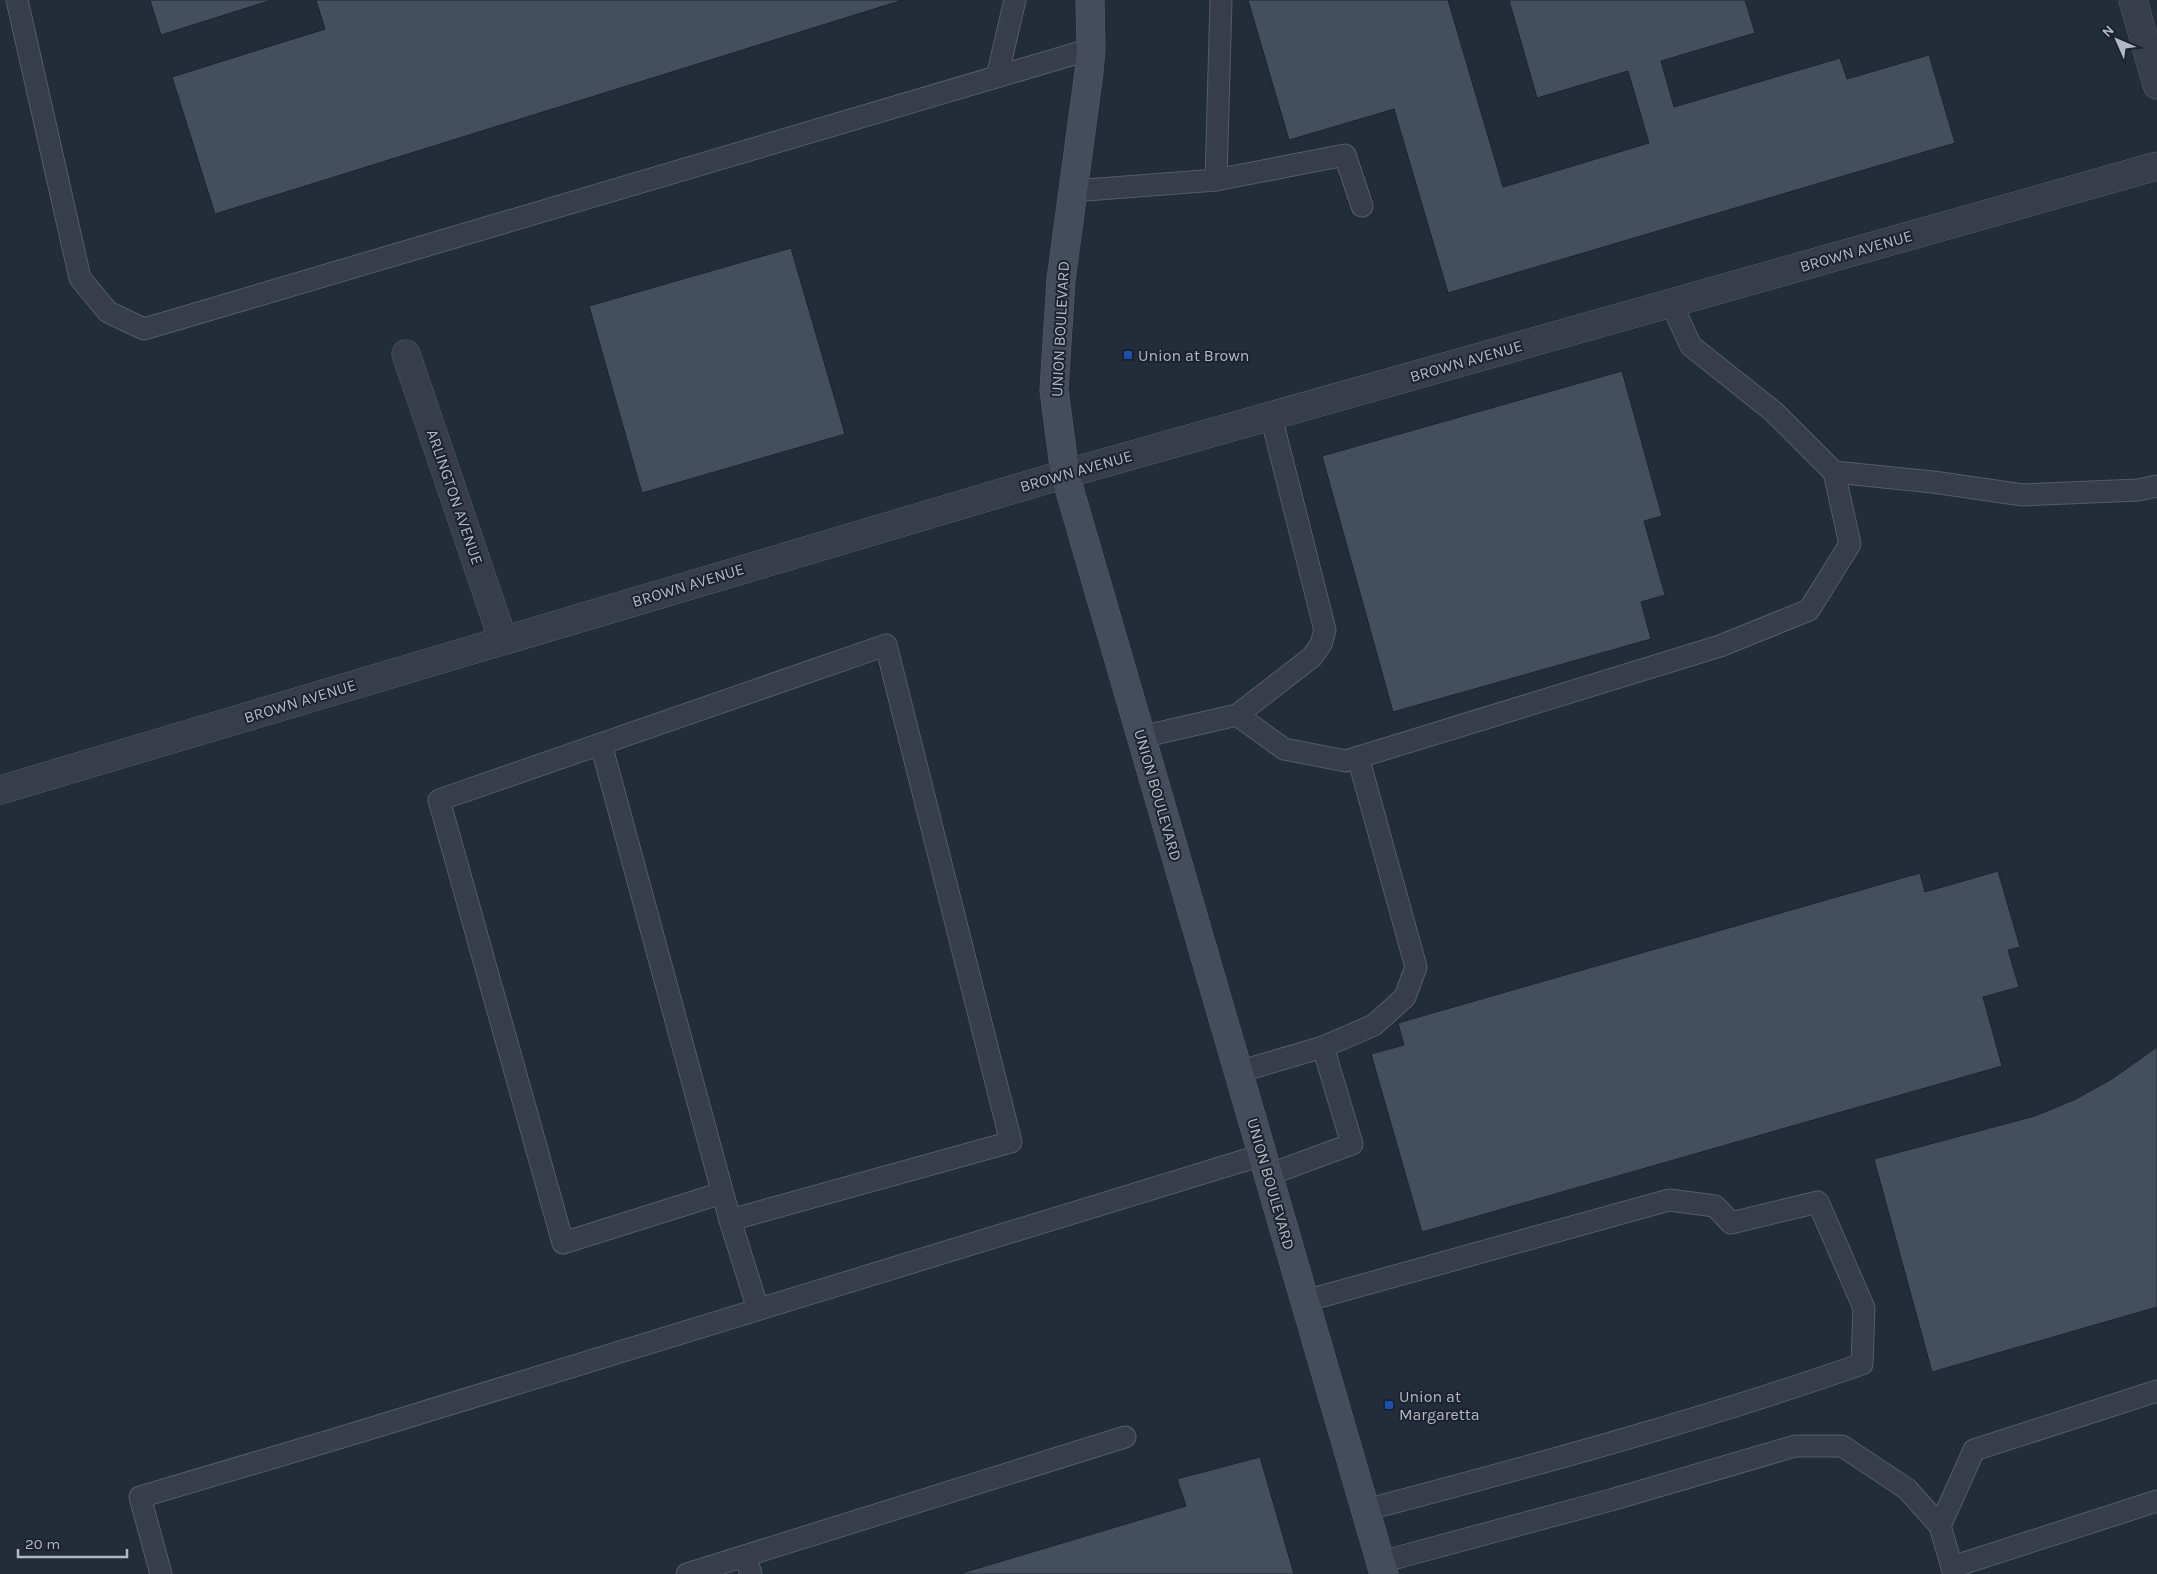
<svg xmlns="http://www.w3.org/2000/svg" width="2157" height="1574" font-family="Karla,sans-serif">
<rect width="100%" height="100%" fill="#232c39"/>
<g fill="#444f5e" stroke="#1e2530">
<path d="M150 0H272L161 35Z"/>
<path d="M316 0H903L215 214 172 77 325 29Z"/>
<path d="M1248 0H1448L1503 187 1649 143 1628 71 1537 98 1509 0H1745L1755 33 1661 61 1674 107 1840 58 1847 79 1929 55 1955 143 1448 293 1394 109 1289 140Z"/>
<path d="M791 248 845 434 642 493 589 306Z"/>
<path d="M1622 371 1662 516 1644 521 1665 595 1641 602 1651 639 1393 712 1322 456Z"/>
<path d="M1998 871 2020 947 2008 950 2019 987 1983 997 2002 1066 1422 1232 1371 1054 1404 1045 1398 1023 1920 873 1925 892Z"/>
<path d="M2157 1047V1307L1932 1372 1874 1159 2035 1116 2074 1100 2112 1079Z"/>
<path d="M1260 1457 1294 1574H959L1186 1506 1177 1479Z"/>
</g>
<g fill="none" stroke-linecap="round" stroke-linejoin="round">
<defs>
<g id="service">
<path d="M17 0 80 278 108 312 144 329 1091 49"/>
<path d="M997 77 1015 0"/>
<path d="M1216 180 1345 155 1362 206"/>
<path d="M1073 191 1216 180 1221 0"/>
<path d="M1834 472 1933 482 2023 495 2138 490 2157 486"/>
<path d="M1237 715 1284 749 1346 761 1720 646 1809 610 1850 544 1834 472 1774 412 1691 346 1671 303"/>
<path d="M1141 737 1237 715 1312 657 1321 644 1325 630 1271 416"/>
<path d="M601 744 730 1220 758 1309"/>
<path d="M1323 1047 1374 1025 1405 997 1416 967 1358 757"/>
<path d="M1238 1072 1323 1047 1352 1144 1268 1175"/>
<path d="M722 1193 563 1243 439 800 886 645 1011 1142 730 1220"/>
<path d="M1305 1301 1669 1200 1715 1206 1731 1223 1818 1202 1864 1308 1862 1364C1699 1421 1532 1466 1365 1510"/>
<path d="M1940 1526 1974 1450 2157 1391"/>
<path d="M745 1556 751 1574"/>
<path d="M1381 1562 1611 1500 1795 1446H1842L1907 1489 1940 1526 1954 1574"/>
<path d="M1952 1567 2157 1501"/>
<path d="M161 1574 140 1497 349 1435 1262 1155"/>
<path d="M687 1574 1125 1437"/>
</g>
<g id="minor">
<path d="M2133 0 2157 85"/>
<path d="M406 354 503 640"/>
<path d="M0 790 1065 474 2157 166"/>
</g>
<path id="secondary" d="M1090 0 1091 49 1089 72 1061 280 1054 390 1065 474 1384 1574"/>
</defs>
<use href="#service" stroke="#555c67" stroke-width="23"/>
<use href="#minor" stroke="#555c67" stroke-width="29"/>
<use href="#secondary" stroke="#555c67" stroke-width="29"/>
<use href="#service" stroke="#373e49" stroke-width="21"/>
<use href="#minor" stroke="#373e49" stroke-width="28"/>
<use href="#secondary" stroke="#454d5c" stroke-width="28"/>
</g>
<g fill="#1a4fb4" stroke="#1c232e" stroke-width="2">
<rect x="1123" y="350" width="10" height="10" rx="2.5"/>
<rect x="1384" y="1400" width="10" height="10" rx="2.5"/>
</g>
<g text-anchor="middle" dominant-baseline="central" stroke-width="4" stroke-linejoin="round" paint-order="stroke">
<g font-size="16" fill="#b2b9c5" stroke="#1c232e">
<text transform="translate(1856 251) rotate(-16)">BROWN AVENUE</text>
<text transform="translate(1060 329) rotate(-87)">UNION BOULEVARD</text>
<text transform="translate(1466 361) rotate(-16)">BROWN AVENUE</text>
<text transform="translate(1076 471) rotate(-16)">BROWN AVENUE</text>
<text transform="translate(455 497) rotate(71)">ARLINGTON AVENUE</text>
<text transform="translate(688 585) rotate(-17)">BROWN AVENUE</text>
<text transform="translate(300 701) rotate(-17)">BROWN AVENUE</text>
<text transform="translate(1158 795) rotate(74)">UNION BOULEVARD</text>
<text transform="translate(1271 1184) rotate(74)">UNION BOULEVARD</text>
</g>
<g font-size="16" fill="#b2b9c5" stroke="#1c232e" text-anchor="start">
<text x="1138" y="355">Union at Brown</text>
<text x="1399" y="1396">Union at<tspan x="1399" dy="18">Margaretta</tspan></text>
</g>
</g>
<g transform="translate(2117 40) rotate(315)" stroke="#1c232e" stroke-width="4" paint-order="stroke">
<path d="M0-4L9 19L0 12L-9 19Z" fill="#b2b9c5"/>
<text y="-8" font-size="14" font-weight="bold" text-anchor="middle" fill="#b2b9c5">N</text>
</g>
<path d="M18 1549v8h109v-8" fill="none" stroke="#b2b9c5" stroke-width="2.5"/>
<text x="25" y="1549" font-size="15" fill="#b2b9c5" stroke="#1c232e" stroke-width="4" paint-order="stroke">20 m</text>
</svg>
